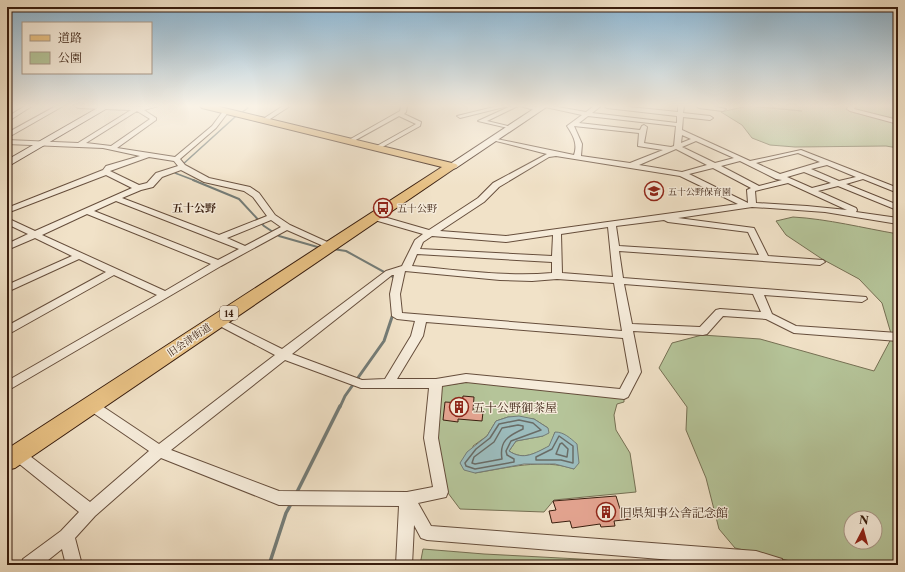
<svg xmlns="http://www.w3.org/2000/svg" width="905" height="572" font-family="'Libre Caslon Text','Noto Serif JP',serif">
<rect width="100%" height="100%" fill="#f1e2c8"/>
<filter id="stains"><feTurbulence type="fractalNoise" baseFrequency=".005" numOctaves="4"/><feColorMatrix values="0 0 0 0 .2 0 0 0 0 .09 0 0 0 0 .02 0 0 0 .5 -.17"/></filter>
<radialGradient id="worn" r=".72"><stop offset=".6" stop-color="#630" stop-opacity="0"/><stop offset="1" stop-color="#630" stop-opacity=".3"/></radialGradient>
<g fill="#b5c499" stroke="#767054" fill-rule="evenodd">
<path d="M747 106 802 111 754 106H898V148L886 146 795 147 770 145 752 138 742 125 721 112Z"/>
<path d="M793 217C828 219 863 228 898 234V565H799L790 561 735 548 719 529 706 478 686 430 687 407 659 368 672 343 702 335 760 339 874 371 892 337 882 303 859 279 822 259 786 235 776 221ZM851 518H875V542H851Z"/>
<path d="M469 382 618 397 624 399V402L617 404 614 415 616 430 630 453 636 492 554 500 544 512 460 509 445 489 436 437 441 386ZM508 417 534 419 548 428 543 436 516 441 509 451C524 461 535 453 550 446L555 432 574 469C542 458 507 468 475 473L473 446 487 436 496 421Z"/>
<path d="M423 549 484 554 694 565H420Z"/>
</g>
<path fill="#9cbcbd" stroke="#747c77" d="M519 416 534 419 548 428 549 433 543 436 516 441 509 451C524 461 535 453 549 446L555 432C564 432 570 438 577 444L579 463 574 469 555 464H524L475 473 464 470 460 463 467 452 487 436 496 421 508 417Z"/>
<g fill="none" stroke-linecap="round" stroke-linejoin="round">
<g stroke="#6a6c66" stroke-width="1.5">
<path d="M519 420 533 423 541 430 511 441 506 451 507 455 514 459V462L475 469 466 466 465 463 476 449 490 438 499 424Z"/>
<path d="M518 425 523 426V429C508 436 499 441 502 459L475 464 472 463 474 457 494 442 502 428Z"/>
<path d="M559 436 573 446V463L561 460H536V457L552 449Z"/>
<path d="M562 443 568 449 567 457 556 454 560 444Z"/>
</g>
<g stroke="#747c77" stroke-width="1.5">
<path d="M182 165 235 117 248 108 246 106"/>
<path d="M178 170 175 173 196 181"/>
</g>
<g stroke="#747c77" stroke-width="2">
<path d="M193 180 239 199 264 226 279 236 321 248"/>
<path d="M333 249 346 251 395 278"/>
</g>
<path stroke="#747c77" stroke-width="3" d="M340 407 345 396 384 341 393 314"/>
<g stroke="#747c77" stroke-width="3.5">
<path d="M296 494 340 406"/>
<path d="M269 565 286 513 291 504"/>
</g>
</g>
<g fill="#e6a693" stroke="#381d0e">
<path d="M463 396 474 397 473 411 483 412 482 421 458 419V422L443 420 445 402 462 403Z"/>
<path d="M616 496 620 509 627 508 631 519 614 521 615 526 601 527 600 524 572 528 570 521 552 523 549 511 556 510 553 501Z"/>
</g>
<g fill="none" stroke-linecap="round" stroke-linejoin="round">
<defs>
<g id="street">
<path d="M25 106H32L7 122V117Z"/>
<path d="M56 106H63L7 138V133Z"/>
<path d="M75 106H124L140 107 158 106 144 110 156 118V120L117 148 175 157 212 126 224 110H228L229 111 216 128 180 159 185 165 209 178 250 187 259 193 275 215 290 225 336 246 334 248H328L287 230 221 266 7 391V381L157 295 114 275 7 335V326L106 272 79 259 7 292V285L72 256 35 238 7 250V244L28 234 7 224V218L35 231 132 188 106 175 7 213V208L103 170 106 166 140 156 103 148 7 144V140L78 143 131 110 78 108ZM137 111 150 119 111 146 86 143ZM149 157 174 161 178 166 156 173 147 183 139 185 110 171ZM181 170 204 182 244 191 253 197 267 216 219 235 122 198 141 190 153 187 162 177ZM116 201 239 249 218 260 94 211ZM87 214 211 264 165 291 42 235ZM271 220 281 227 245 246 227 238Z"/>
<path d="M283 106H290L267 121H263V119Z"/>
<path d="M401 106H407L406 112 404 114 421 122 420 126 377 150 374 148 375 147 416 124 399 116 352 142 347 141 400 111Z"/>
<path d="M498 106H508L460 118 457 116Z"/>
<path d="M511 106H518L487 121 512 127V129L478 121Z"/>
<path d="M520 106H531L541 109 538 111Z"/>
<path d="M541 106H552L586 112 594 106H601L592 113 677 123V116L607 108 604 106H620L678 112V106H684L683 113 710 116 713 118 710 120 683 117 682 130 750 161 801 150 898 188V193L863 179 846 184 898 205 897 210 838 186 818 191 856 208 857 210 856 212 898 218V224L825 212 770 208 752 207 678 218 754 228 768 256 823 260 825 262 820 265 619 251 623 278 866 297 867 299 862 302 764 295 772 314 796 326 898 333V341L794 333 766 319 723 316 707 334 703 335 633 331 641 372 628 397 624 399 466 382 442 386 438 438 448 492 446 497 418 503 431 526 756 551 782 559 784 565H733L427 540 421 538 414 525 412 565H396L399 506 279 505 161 458 95 516 75 538 82 565H66L62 549 42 565H21L23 559 61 531 79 512 12 458 10 454 12 450 17 448 22 450 90 502 149 451 86 408 85 405 86 402 91 400 96 402 159 444 275 355 214 323 213 321 214 319H222L282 349 386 271 402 266 415 240 423 234 371 219 370 217 371 215H377L429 230 478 198 493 183 547 154 492 140V138L574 155C578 144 573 135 567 126L582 115ZM588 116 676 126 674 146 671 147 644 143 647 127 644 125 642 126 640 130 579 123ZM574 126 639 133 638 146 663 150 630 163 581 156 582 144ZM682 135 691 139 681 143ZM696 141 734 158 715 163 682 147ZM676 149 707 165 682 172 639 165ZM798 153 820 162 780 174 756 163ZM556 156 680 176 738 204 506 236 440 231 484 202 499 187 549 157ZM740 161 776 179 782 180 759 186 721 166ZM827 165 856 177 839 181 811 169ZM713 168 751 188 747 190 748 203 689 174ZM804 172 831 183 812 188 787 177ZM788 183 847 210 807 206 756 203 755 191ZM664 220 668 222 748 232 759 255 619 246 616 226ZM608 227 613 277 562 273 561 234ZM553 235 552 256 420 249 423 242 432 236 506 242ZM417 254 552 262V273C505 277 458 270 412 266ZM405 271 500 280 532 281 557 279 614 283 622 331 402 313 400 294ZM392 275H394L390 294 392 316 397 319 415 321 411 336 385 379 362 380 292 354ZM624 284 753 294 761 312 720 309 716 310 700 327 632 324ZM426 322 623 338 629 372 620 389 466 374 436 379H397L423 336ZM285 360 361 388H429L424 438 433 487 407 492 279 491 171 450Z"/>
<path d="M696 106H712L726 109 723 111 699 108Z"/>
<path d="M849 106H855L854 109 898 120V124L850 111 847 109Z"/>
</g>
<g id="secondary">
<path d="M101 106H111L7 167V160Z"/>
<path d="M538 106H548L456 168 452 169 447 166Z"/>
</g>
<path id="primary" d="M200 106H216L456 164 458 166 15 468 7 470V449L442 167 202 108Z"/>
</defs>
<use href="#street" stroke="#664e3c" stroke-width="2"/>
<use href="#secondary" stroke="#381d0e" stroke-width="2"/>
<use href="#primary" stroke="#381d0e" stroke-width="2"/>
<use href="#street" fill="#f6ecdb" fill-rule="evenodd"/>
<use href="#secondary" fill="#f6ecdb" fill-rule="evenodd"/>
<use href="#primary" fill="#e8c184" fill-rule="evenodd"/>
</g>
<linearGradient id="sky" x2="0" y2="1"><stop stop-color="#89b7d7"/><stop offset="0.57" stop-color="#f9f2e6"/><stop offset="1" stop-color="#f9f2e6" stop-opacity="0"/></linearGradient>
<rect width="905" height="186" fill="url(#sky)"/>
<defs>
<symbol id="school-ring" viewBox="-11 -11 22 22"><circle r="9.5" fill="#f6ecdb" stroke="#8f2418" stroke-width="1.5"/><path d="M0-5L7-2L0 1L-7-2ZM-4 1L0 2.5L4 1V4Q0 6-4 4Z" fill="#8f2418"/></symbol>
<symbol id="bus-ring" viewBox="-11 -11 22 22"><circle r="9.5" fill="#f6ecdb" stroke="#8f2418" stroke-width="1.5"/><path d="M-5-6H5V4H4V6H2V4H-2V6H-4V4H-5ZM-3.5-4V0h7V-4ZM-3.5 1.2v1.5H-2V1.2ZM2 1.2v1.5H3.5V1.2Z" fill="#8f2418"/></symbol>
<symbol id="building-ring" viewBox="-11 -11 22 22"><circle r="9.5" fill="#f6ecdb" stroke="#8f2418" stroke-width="1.5"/><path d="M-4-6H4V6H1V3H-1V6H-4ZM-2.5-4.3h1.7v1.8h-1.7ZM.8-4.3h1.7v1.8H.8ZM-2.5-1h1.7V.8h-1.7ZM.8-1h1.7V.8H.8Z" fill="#8f2418"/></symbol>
</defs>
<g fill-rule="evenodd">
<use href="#school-ring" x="643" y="180" width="22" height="22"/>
<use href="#bus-ring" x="372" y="197" width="22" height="22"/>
<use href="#building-ring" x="448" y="396" width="22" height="22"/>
<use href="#building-ring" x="595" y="501" width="22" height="22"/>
</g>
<g text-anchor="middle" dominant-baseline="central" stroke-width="3" stroke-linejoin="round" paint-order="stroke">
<g font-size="9" fill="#381d0e" stroke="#f6ecdb" text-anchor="start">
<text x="668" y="191">五十公野保育園</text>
</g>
<rect fill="#f6ecdb" stroke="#715b4c" stroke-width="1" x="220" y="306" width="18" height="14" rx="3"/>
<g font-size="9" font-weight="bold" fill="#381d0e">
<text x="229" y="313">14</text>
</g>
<g font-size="10" fill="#381d0e" stroke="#f6ecdb" text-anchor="start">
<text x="397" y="208">五十公野</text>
</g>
<g font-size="10" fill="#381d0e" stroke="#f6ecdb">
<text transform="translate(189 340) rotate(-34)">旧会津街道</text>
</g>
<g font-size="11" font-weight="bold" fill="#381d0e" stroke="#f6ecdb">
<text x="194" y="208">五十公野</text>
</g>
<g font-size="12" fill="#381d0e" stroke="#f6ecdb" text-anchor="start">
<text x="473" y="407">五十公野御茶屋</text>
<text x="620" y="512">旧県知事公舎記念館</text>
</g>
</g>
<rect width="905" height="572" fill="none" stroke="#f1e2c8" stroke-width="24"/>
<rect x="8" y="8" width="889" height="556" fill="none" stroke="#381d0e" stroke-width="2"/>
<rect x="12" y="12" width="881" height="548" fill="none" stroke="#381d0e"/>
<rect x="22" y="22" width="130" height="52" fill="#f6ecdb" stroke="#aa9989"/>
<rect x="30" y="35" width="20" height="6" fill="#e8c184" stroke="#aa9989"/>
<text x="58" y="42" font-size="12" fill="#381d0e">道路</text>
<rect x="30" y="52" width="20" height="12" fill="#b5c499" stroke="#aa9989"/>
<text x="58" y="62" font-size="12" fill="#381d0e">公園</text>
<g transform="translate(863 530) rotate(6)"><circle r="19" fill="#f6ecdb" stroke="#aa9989"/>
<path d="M0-3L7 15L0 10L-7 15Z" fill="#8f2418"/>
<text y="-6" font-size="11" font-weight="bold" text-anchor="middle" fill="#381d0e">N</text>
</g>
<rect width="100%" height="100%" filter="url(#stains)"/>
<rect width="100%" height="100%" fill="url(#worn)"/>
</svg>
